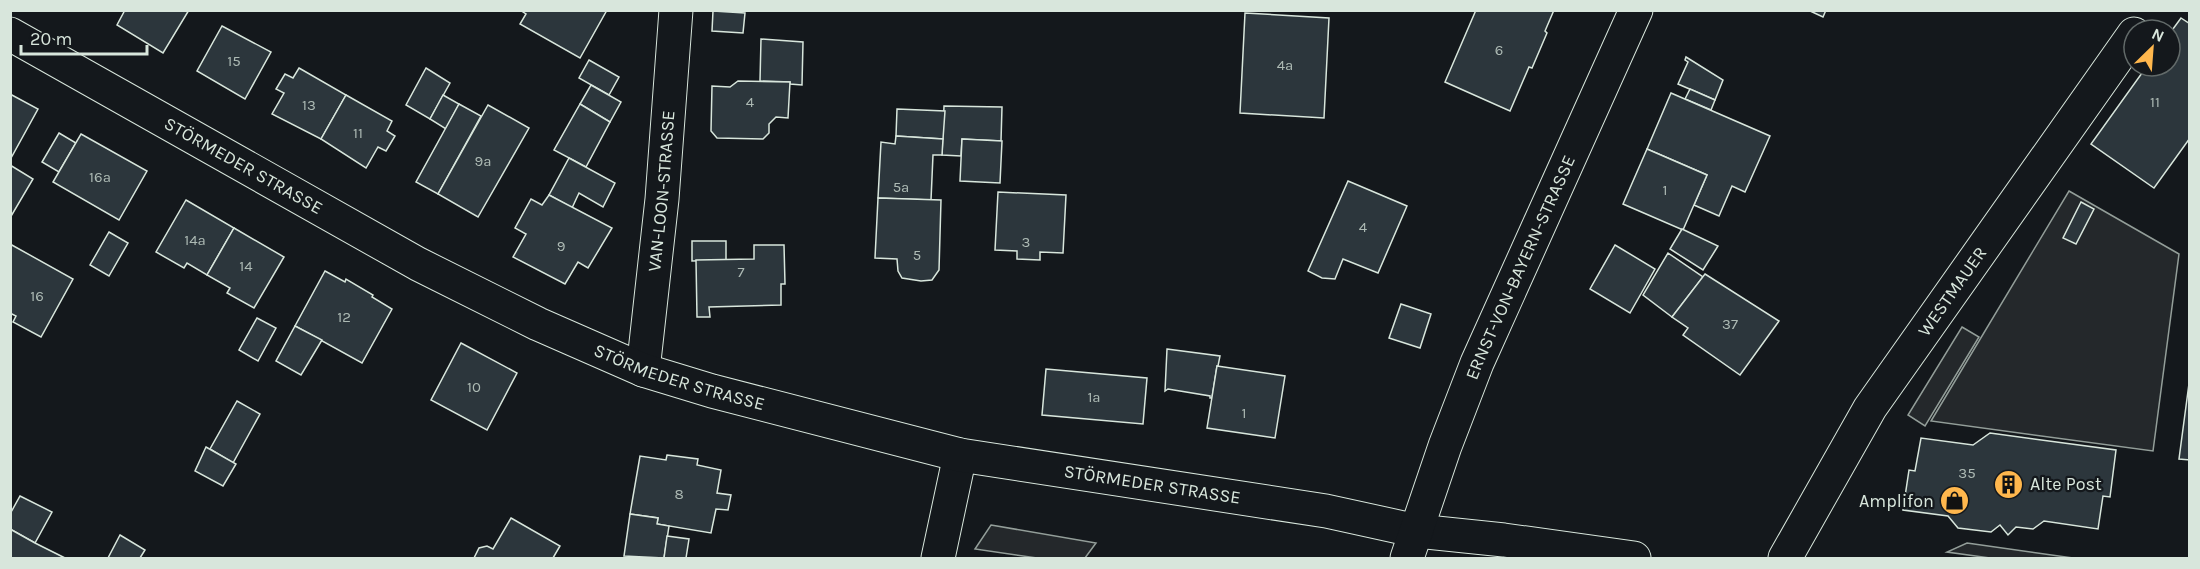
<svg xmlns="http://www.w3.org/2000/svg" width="2200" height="569" font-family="Karla,sans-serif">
<rect width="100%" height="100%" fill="#14181c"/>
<g fill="#24282b" stroke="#939e99" stroke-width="1.5">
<path d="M2069 191 2179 254 2153 451 1931 421Z"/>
<path d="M1962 327 1979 337 1925 426 1908 415Z"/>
<path d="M991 525 1096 543 1085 558H1037L975 549Z"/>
<path d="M1967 543 2073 558H1990L1947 552Z"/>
</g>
<g fill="#2c363c" stroke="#d8e6dc" stroke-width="1.5">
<path d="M125 10H189L163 53 117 25Z"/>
<path d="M520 10H607L580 58 520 24 526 14Z"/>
<path d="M1476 10H1554L1545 31 1547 33 1532 68 1529 67 1510 111 1445 82Z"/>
<path d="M1808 10H1826L1823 17Z"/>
<path d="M713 11 745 13 743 33 712 31Z"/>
<path d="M1245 13 1329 18 1324 118 1240 113Z"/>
<path d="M2181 18 2190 24V138L2154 188 2091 144 2147 66H2170V33Z"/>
<path d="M222 26 271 52 245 99 197 71Z"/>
<path d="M761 39 803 42 802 85 790 84V82L760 81Z"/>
<path d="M1686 57 1723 80 1715 100 1678 84 1688 62 1685 60Z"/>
<path d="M589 60 619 77 609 95 579 78Z"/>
<path d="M299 68 346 95 321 139 272 114 284 93 276 89 285 74 293 78Z"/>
<path d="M426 68 450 83 430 119 406 105Z"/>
<path d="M738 81 790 82 788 118 776 117 769 124V133L763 139 717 138 711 131 712 86 730 87Z"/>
<path d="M591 85 621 102 610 122 580 104Z"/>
<path d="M1690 89 1715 100 1711 110 1685 99Z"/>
<path d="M1671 93 1770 136 1745 192 1732 186 1719 216 1694 205 1707 175 1647 149Z"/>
<path d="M10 94 38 109 11 158H10Z"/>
<path d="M346 95 392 121 387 131 395 136 386 151 378 147 366 168 321 139Z"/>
<path d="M443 95 459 104 446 129 430 119Z"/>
<path d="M459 104 481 116 438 194 416 182Z"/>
<path d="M580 104 610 122 586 167 554 150Z"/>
<path d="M488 105 529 128 478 217 438 194Z"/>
<path d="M944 106 1002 107 1001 141 962 139 961 156 942 155Z"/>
<path d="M897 109 945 111 943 139 896 136Z"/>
<path d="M59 133 76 143 59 172 42 162Z"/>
<path d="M81 134 147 171 119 220 53 182Z"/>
<path d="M896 136 943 139 942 155H933L931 200 878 198 881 142 895 144Z"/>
<path d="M962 139 1002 141 1000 183 960 181Z"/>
<path d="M1647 149 1707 175 1683 230 1623 204Z"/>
<path d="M569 158 615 183 603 207 579 193 572 208 549 195Z"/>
<path d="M10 165 33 179 10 218Z"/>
<path d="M1348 181 1407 206 1378 273 1343 259 1335 279 1322 278 1308 271Z"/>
<path d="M998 192 1066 195 1063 253 1040 252V260L1017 259V251L995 250Z"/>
<path d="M549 195 612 228 588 268 578 262 565 284 513 257 526 234 515 228 531 199 542 205Z"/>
<path d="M878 198 941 200 939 270 932 280 921 281 902 278 898 271 897 259 875 258Z"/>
<path d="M186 200 234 228 207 275 187 263 184 268 156 252Z"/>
<path d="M2081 202 2094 209 2076 244 2063 238Z"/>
<path d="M234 228 284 257 254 308 227 293 230 288 207 275Z"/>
<path d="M1682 229 1718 246 1703 270 1670 249Z"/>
<path d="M109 232 128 243 109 276 90 265Z"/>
<path d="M692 241H726V260L692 261Z"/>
<path d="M10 244 73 279 41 337 13 322 16 316 10 313Z"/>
<path d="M754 245H784L785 284H781V305L709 307 710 317H697L696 260 754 259Z"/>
<path d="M1615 245 1655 269 1630 313 1590 289Z"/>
<path d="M1668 253 1703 277 1672 317 1643 295Z"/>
<path d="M325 271 345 282 346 279 373 295 372 297 392 309 362 363 295 326Z"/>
<path d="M1705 274 1779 321 1740 375 1683 335 1688 328 1672 317Z"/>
<path d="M1401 304 1431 314 1420 348 1389 338Z"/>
<path d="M257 318 276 328 258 361 239 350Z"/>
<path d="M295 326 322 340 301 375 276 361Z"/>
<path d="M461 343 517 373 487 430 431 400Z"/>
<path d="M1167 349 1220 356 1218 366H1217L1212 398H1210V396L1168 389 1165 391Z"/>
<path d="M1217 366 1285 376 1275 438 1207 428Z"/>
<path d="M1046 369 1147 378 1143 424 1042 415Z"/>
<path d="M2190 376V460L2179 459Z"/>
<path d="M237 401 260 414 233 463 210 449Z"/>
<path d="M1990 433 2116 450 2110 497 2103 496 2098 529 2044 521 2033 529 2016 527 2008 535 2000 525 1991 532 1958 528 1948 516 1903 510 1909 470 1915 471 1921 438 1973 445Z"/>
<path d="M206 447 236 464 223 486 195 471Z"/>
<path d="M667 455 698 459 697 465 721 470 717 493 731 495 728 510 716 509 711 533 657 524 658 518 630 514 640 456 666 460Z"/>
<path d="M20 496 52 512 35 543 10 529V514Z"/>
<path d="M630 514 658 518 657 524 669 526 664 558 624 556Z"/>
<path d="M511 518 560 546 553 558H474L479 548 487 546 493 549Z"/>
<path d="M10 529 35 543 65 558H10Z"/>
<path d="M120 535 145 550 140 558H108Z"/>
<path d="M667 536 689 539 686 558H664Z"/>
</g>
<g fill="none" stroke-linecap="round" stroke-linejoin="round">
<defs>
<g id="minor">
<path id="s1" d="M643 370 662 199 676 10"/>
<path d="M1417 531 1504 540 1634 558"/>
<path d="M938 558 960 455"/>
<path id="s2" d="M1785 558 1870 408 2134 34"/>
</g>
<g id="secondary">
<path id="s3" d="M10 34 418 264 538 324 643 370 712 391 960 455 1326 511 1417 531"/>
<path id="s4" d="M1407 558 1445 446 1477 363 1636 10"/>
</g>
</defs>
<use href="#minor" stroke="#d8e6dc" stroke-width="35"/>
<use href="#secondary" stroke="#d8e6dc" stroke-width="35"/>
<use href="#minor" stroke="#14181c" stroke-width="33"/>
<use href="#secondary" stroke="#14181c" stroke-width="33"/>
</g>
<defs>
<symbol id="building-disc" viewBox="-11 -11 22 22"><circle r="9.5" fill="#ffb74d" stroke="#14181c"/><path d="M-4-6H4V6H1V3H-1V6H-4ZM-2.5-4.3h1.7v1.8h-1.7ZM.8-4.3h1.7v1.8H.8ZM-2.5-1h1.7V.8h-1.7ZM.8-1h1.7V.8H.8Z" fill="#111"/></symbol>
<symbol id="shop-disc" viewBox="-11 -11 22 22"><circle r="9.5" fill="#ffb74d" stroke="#14181c"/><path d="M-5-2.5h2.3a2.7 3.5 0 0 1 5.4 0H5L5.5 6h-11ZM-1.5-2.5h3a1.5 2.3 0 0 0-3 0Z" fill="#111"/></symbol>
</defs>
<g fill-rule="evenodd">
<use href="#building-disc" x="1992" y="468" width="33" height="33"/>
<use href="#shop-disc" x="1938" y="484" width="33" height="33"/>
</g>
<g text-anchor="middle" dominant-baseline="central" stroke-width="4.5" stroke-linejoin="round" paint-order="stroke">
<g font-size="15" fill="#adbab4">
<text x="1499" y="50">6</text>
<text x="234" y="61">15</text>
<text x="1285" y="65">4a</text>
<text x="750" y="102">4</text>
<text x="2155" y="102">11</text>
<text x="309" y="105">13</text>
<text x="358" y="133">11</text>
<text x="483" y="161">9a</text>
<text x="100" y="177">16a</text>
<text x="901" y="187">5a</text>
<text x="1665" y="190">1</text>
<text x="1363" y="227">4</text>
<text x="195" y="240">14a</text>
<text x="1026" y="242">3</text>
<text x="561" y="246">9</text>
<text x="917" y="255">5</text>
<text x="246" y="266">14</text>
<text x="741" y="272">7</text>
<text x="37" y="296">16</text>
<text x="344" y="317">12</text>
<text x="1730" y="324">37</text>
<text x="474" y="387">10</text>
<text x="1094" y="397">1a</text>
<text x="1244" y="413">1</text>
<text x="1967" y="473">35</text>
<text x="679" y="494">8</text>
</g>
<g font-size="18" fill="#d8e6dc" stroke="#14181c">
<text stroke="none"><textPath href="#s3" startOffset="268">STÖRMEDER STRASSE</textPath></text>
<text stroke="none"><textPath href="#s1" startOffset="180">VAN-LOON-STRASSE</textPath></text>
<text stroke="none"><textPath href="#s4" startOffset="312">ERNST-VON-BAYERN-STRASSE</textPath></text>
<text stroke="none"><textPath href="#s2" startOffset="315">WESTMAUER</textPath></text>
<text stroke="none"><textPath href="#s3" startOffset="754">STÖRMEDER STRASSE</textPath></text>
<text stroke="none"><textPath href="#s3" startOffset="1240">STÖRMEDER STRASSE</textPath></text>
</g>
<g font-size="18" fill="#d8e6dc" stroke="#14181c" text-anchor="start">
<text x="2030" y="484">Alte Post</text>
<text x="1934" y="501" text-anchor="end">Amplifon</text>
</g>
</g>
<rect width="2200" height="569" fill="none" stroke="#d8e6dc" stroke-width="24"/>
<g transform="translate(2152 48) rotate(25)"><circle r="28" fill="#14181c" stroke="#626a69" stroke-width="1.5"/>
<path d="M0-4.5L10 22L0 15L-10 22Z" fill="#ffb74d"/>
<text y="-9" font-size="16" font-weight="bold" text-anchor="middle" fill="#d8e6dc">N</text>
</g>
<path d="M21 45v9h126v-9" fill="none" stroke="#d8e6dc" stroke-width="3"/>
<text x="30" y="45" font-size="18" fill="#d8e6dc" stroke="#14181c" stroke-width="4.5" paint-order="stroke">20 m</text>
</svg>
